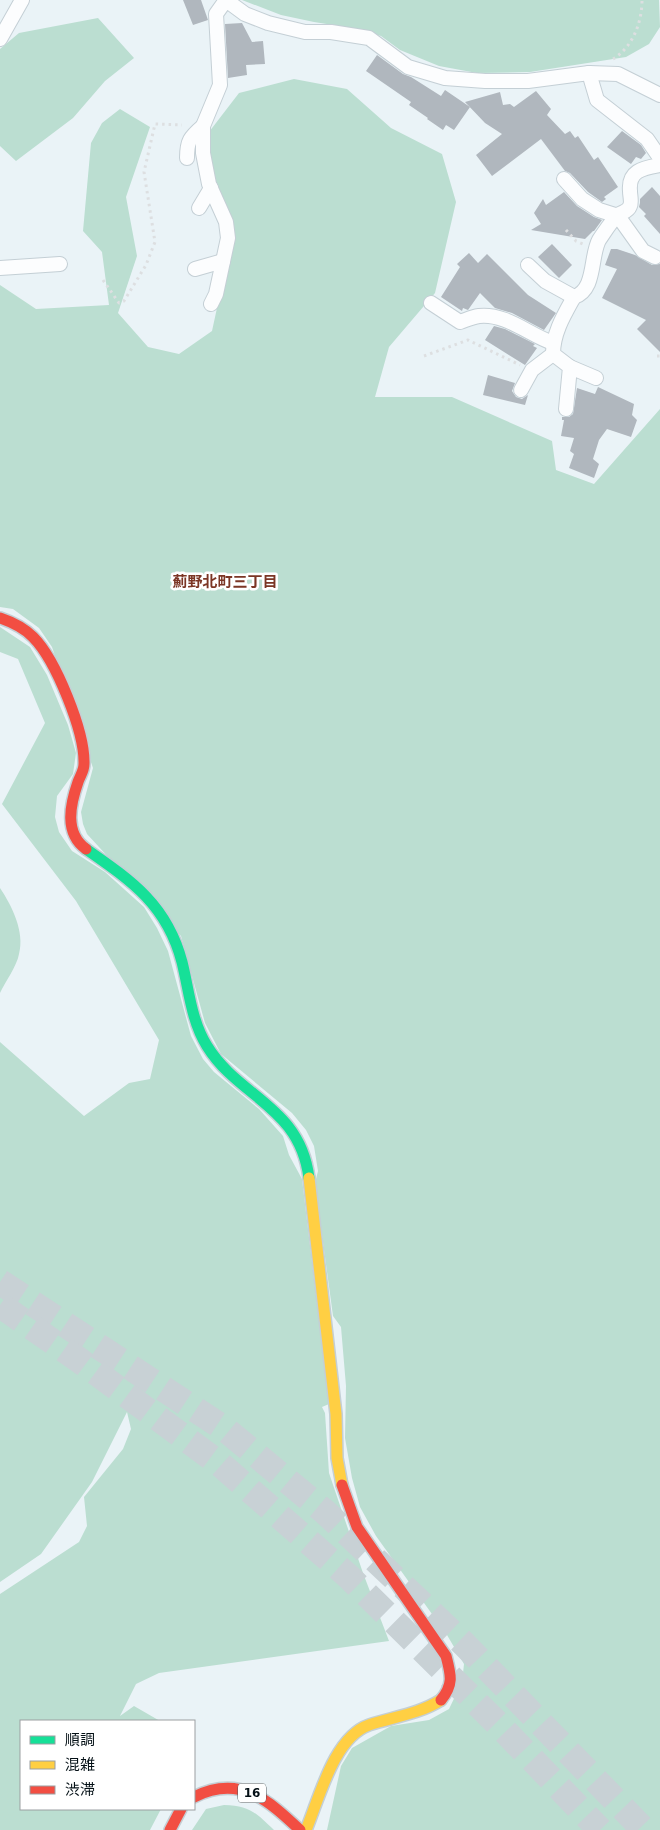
<svg xmlns="http://www.w3.org/2000/svg" width="660" height="1830" font-family="'DejaVu Sans','Noto Sans JP',sans-serif">
<rect width="100%" height="100%" fill="#eaf3f7"/>
<g fill="#bbded1">
<path d="M242 0H659L660 27 649 44 626 57 530 72 477 73 439 66 400 50 381 36 352 28 314 22 281 15Z"/>
<path d="M98 18 134 58 105 81 73 118 16 161 0 146V49L19 33Z"/>
<path d="M294 79 347 89 391 128 442 154 456 202 435 293 389 347 375 397H452L552 441 556 470 594 484 660 409V1830H327L341 1766 352 1748 391 1726 429 1720 449 1709 462 1682 464 1664 447 1635 376 1536 360 1507 352 1478 345 1438 346 1386 341 1327 333 1316 315 1183 318 1171 314 1146 306 1130 292 1113 221 1054 205 1023 181 936 87 834 83 824 81 812 93 768 52 647 39 628 13 609 0 607V285L36 309 109 305 102 252 83 231 91 143 102 123 120 109 150 127 126 197 137 256 118 313 148 347 179 354 212 331 227 262 216 185 208 155 209 132 239 93Z"/>
<path d="M0 627 30 647 47 675 68 725 76 753 73 774 57 796 55 817 59 832 72 851 105 872 144 907 157 928 168 951 191 1036 203 1059 214 1072 259 1109 283 1136 289 1155 302 1179 329 1404 322 1407 325 1413 329 1473 363 1573 389 1641 159 1673 136 1684 120 1716 134 1706 160 1721H21V1809H161L150 1830H0V1594L79 1542 87 1526 84 1497 123 1449 131 1429 127 1412 92 1482 41 1554 0 1582V1042L84 1116 129 1083 150 1079 159 1040 76 901 2 804 45 723 18 659 0 652Z"/>
<path d="M0 888C12 906 25 932 19 954 17 966 5 982 0 993Z"/>
<path d="M224 1805C250 1806 255 1812 274 1830H192L206 1809Z"/>
</g>
<g fill="#b0b7be">
<path d="M183 0H201L208 20 193 25Z"/>
<path d="M242 23 252 42 263 41 265 64 246 65 247 75 228 78 225 24Z"/>
<path d="M377 55 403 74 411 77 441 96 445 90 470 107 454 130 446 125 443 130 427 119 428 118 409 105 411 102 366 71Z"/>
<path d="M536 91 551 109 547 115 565 134 570 131 575 138 578 136 594 160 598 157 618 187 604 197 606 199 602 202 588 192 570 173 565 171 541 139 492 176 476 155 502 134 485 123 465 102 500 92 503 105 510 104 514 107Z"/>
<path d="M622 131 641 145 646 153 641 159 636 157 631 164 607 147Z"/>
<path d="M652 187 660 196V234L644 216 646 214 639 207 640 203V199Z"/>
<path d="M564 192 577 206 594 217 602 220 594 231H593L585 239 531 230 541 224 534 213 543 199 546 205Z"/>
<path d="M552 244 572 265 559 278 538 257Z"/>
<path d="M611 249H617L635 255 652 265 660 264V352L637 329 646 320 602 298 617 269 605 265Z"/>
<path d="M469 253 478 263 487 254 528 295 556 313 544 330 512 313 495 308 480 293 468 310 463 308 462 311 441 297 460 267 457 264Z"/>
<path d="M494 326 505 329 535 344 533 346 537 348 525 365 485 340Z"/>
<path d="M488 375 515 383 512 391 516 397 522 399 528 395 525 405 483 395Z"/>
<path d="M598 387 634 404 632 415 637 420 631 437 607 429 599 440 593 459 599 464 594 478 569 468 574 454 570 451 574 438 561 436 564 420H562V417H569L573 414 577 388 595 394Z"/>
</g>
<g fill="none" stroke-linecap="round" stroke-linejoin="round">
<g stroke="#c8d1d5" stroke-width="26" stroke-dasharray="26 13" stroke-linecap="butt">
<path d="M0 1282 225 1429 325 1512 464 1644 644 1830"/>
<path d="M0 1305 79 1360 220 1464 349 1577 500 1726 600 1830"/>
</g>
<defs>
<g id="street">
<path d="M0 39 22 0"/>
<path d="M589 73 597 100 647 139 660 158"/>
<path d="M187 158C187 141 190 137 203 126"/>
<path d="M564 179 582 199 599 210 618 216 643 251 655 257"/>
<path d="M199 208 211 188"/>
<path d="M528 265 545 281 574 297"/>
<path d="M0 268 60 264"/>
<path d="M195 269 223 261"/>
<path d="M431 303 460 322C466 320 472 317 479 316 506 313 529 335 553 343"/>
<path d="M211 304 216 294 228 238 226 222 209 184 203 153V126L220 85 216 14 226 0 245 14 268 23 305 32H331L369 38 408 67 445 78 485 81H528L589 73 618 74 660 95"/>
<path d="M570 367 596 378"/>
<path d="M521 390 532 370 553 354"/>
<path d="M566 409 570 367 553 354C553 333 564 315 574 297 596 290 590 257 599 240 604 233 611 221 618 215 622 212 628 212 630 206 632 202 630 196 630 191 628 170 644 168 660 165"/>
</g>
<path id="fast" d="M86 849C132 881 167 905 182 962 189 990 191 1020 207 1046 239 1098 300 1106 309 1178"/>
<g id="slow">
<path d="M309 1178 336 1414 337 1458 342 1485"/>
<path d="M306 1830C319 1799 334 1737 369 1725 393 1717 419 1714 441 1700"/>
</g>
<g id="jam">
<path d="M0 618C12 622 24 628 33 637 56 660 85 732 84 764 84 771 80 776 78 782 70 805 64 833 86 849"/>
<path d="M342 1485 357 1527 446 1656C451 1675 454 1684 441 1700"/>
<path d="M194 1797C240 1774 268 1800 300 1830"/>
<path d="M170 1830 181 1809"/>
</g>
</defs>
<use href="#street" stroke="#c4cfd5" stroke-width="16"/>
<use href="#fast" stroke="#c4cfd5" stroke-width="14"/>
<use href="#slow" stroke="#c4cfd5" stroke-width="14"/>
<use href="#jam" stroke="#c4cfd5" stroke-width="14"/>
<g stroke="#dddfe1" stroke-width="3" stroke-dasharray="2.5 4" stroke-linecap="butt">
<path d="M613 59C633 47 642 22 642 0"/>
<path d="M566 230 576 241 583 244"/>
<path d="M103 280 119 303 124 301 146 265 155 242 144 172 155 124 182 125"/>
<path d="M424 356 468 340 520 365"/>
<path d="M657 356H660"/>
</g>
<use href="#street" stroke="#fcfdfe" stroke-width="14"/>
<use href="#fast" stroke="#16e098" stroke-width="11"/>
<use href="#slow" stroke="#ffcf43" stroke-width="11"/>
<use href="#jam" stroke="#f24e42" stroke-width="11"/>
</g>
<g text-anchor="middle" dominant-baseline="central" stroke-width="5" stroke-linejoin="round" paint-order="stroke">
<rect fill="#fff" stroke="#4f585c" stroke-width="1" x="238" y="1783.5" width="28" height="19" rx="4"/>
<g font-size="12" font-weight="bold" fill="#041016">
<text x="252" y="1793">16</text>
</g>
<g font-size="15" font-weight="bold" fill="#7b3625" stroke="#fff">
<text x="225" y="582">薊野北町三丁目</text>
</g>
</g>
<rect x="20" y="1720" width="175" height="90" fill="#ffffff" stroke="#9b9fa2"/>
<rect x="30" y="1736" width="25" height="8" fill="#16e098" stroke="#9b9fa2"/>
<text x="65" y="1745" font-size="15" fill="#041016">順調</text>
<rect x="30" y="1761" width="25" height="8" fill="#ffcf43" stroke="#9b9fa2"/>
<text x="65" y="1770" font-size="15" fill="#041016">混雑</text>
<rect x="30" y="1786" width="25" height="8" fill="#f24e42" stroke="#9b9fa2"/>
<text x="65" y="1795" font-size="15" fill="#041016">渋滞</text>
</svg>
